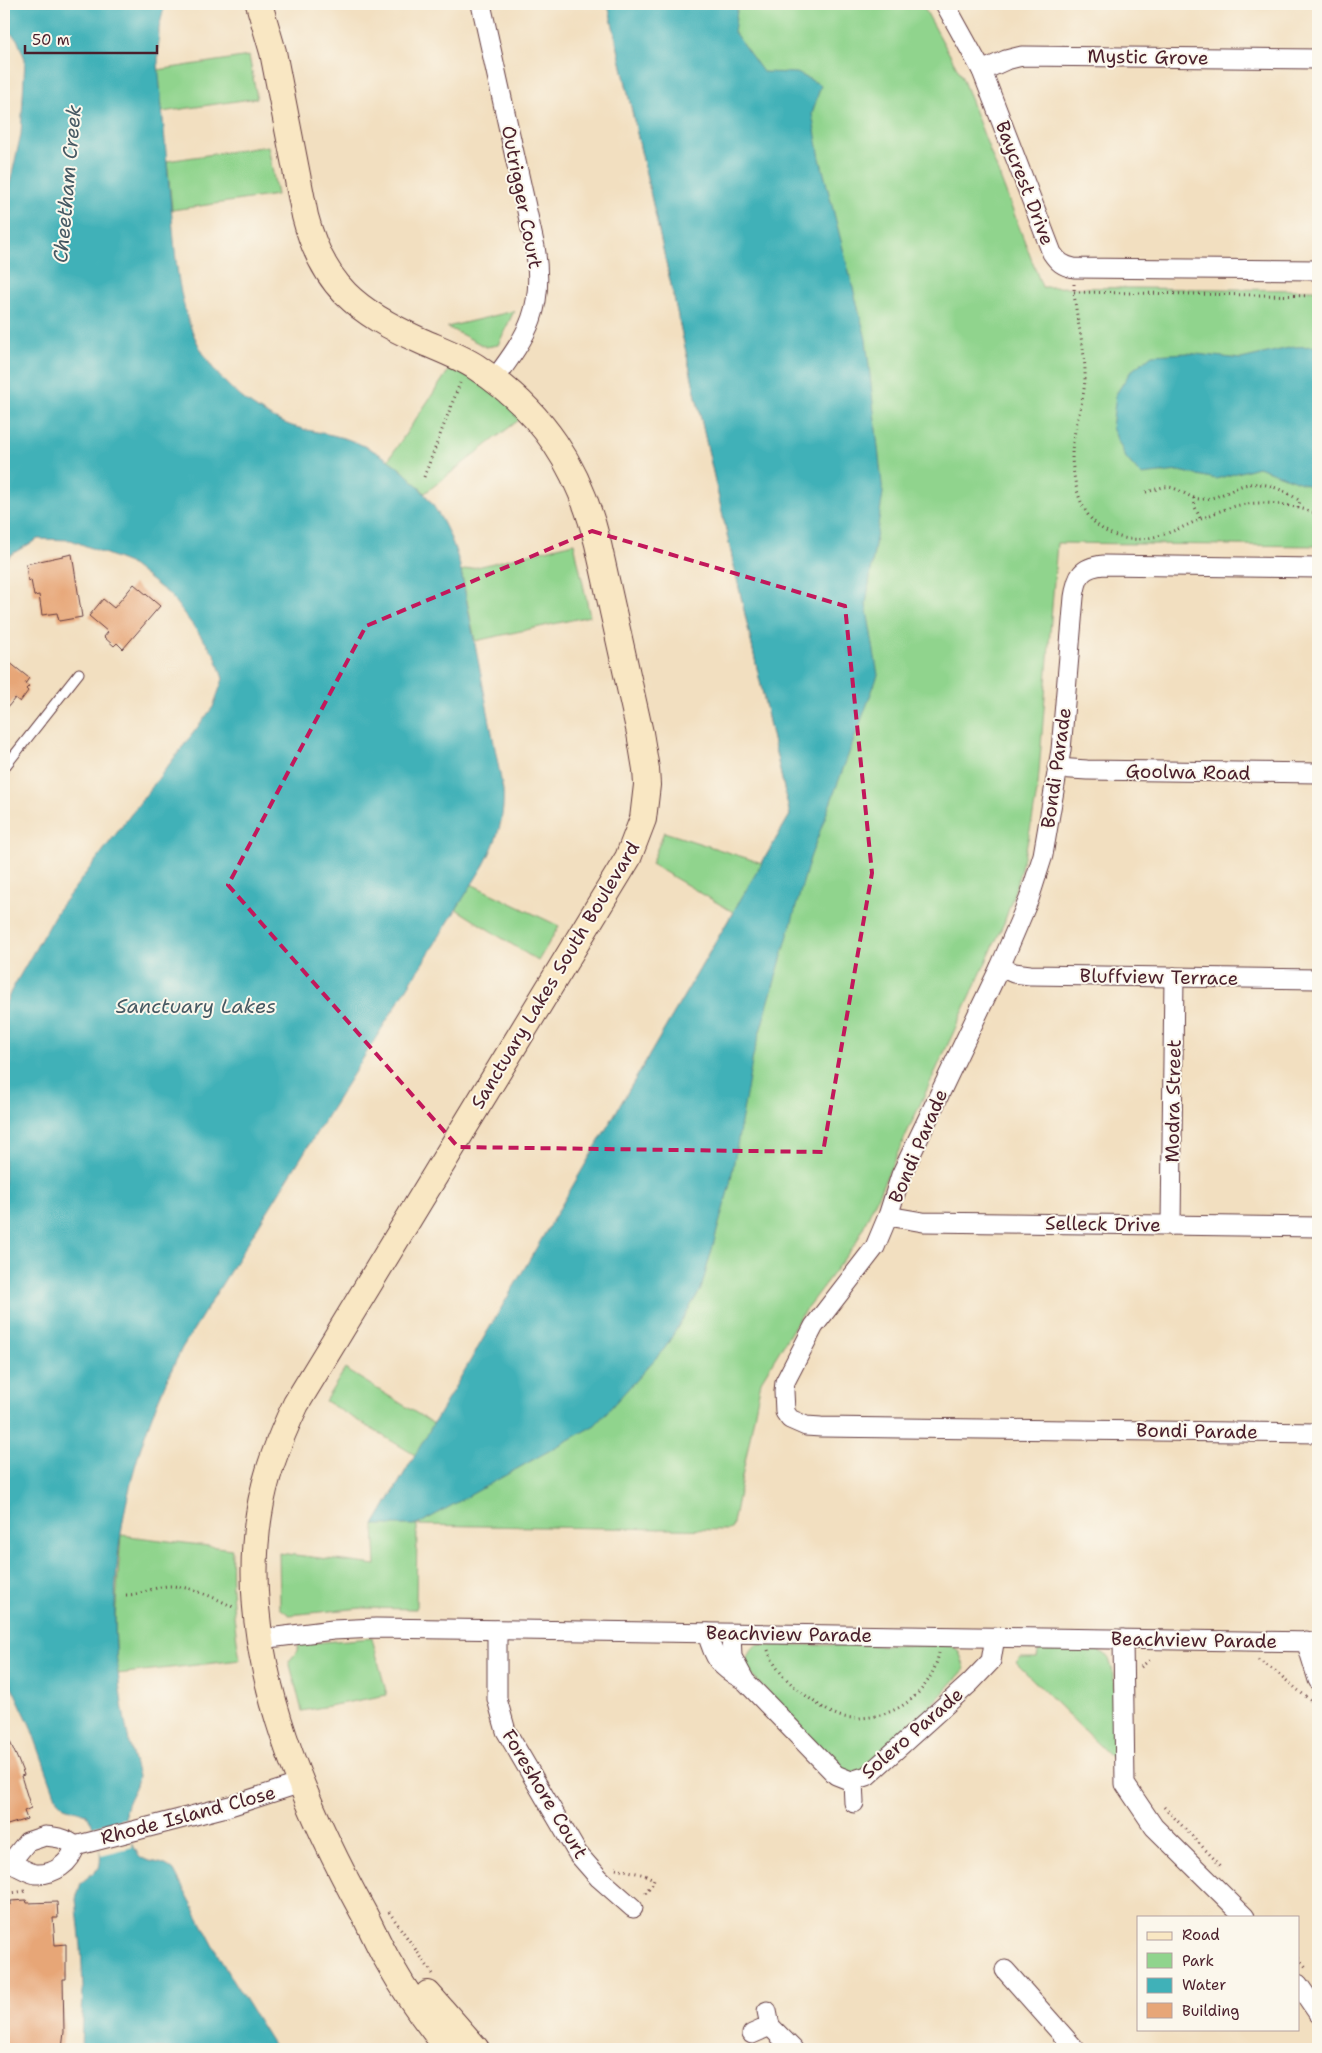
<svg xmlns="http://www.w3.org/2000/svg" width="1322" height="2053" font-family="'Shantell Sans',sans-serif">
<rect width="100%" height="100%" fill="#fbf7ec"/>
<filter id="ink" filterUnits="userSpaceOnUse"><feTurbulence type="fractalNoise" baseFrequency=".02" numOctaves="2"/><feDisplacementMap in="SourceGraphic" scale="10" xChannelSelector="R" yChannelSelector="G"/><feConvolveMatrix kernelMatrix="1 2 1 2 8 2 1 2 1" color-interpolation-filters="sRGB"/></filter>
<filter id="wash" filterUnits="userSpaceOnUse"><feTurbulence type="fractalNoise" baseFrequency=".0096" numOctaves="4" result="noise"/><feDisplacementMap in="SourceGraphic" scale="20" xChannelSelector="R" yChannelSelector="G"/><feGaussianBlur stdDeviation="1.12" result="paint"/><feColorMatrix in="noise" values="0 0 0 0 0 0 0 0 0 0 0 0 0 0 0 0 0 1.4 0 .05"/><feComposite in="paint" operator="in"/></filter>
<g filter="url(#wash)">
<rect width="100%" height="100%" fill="#f2dfc0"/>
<g fill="#90d48d" stroke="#6d7a5c">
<path d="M608 4H922L961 75 1042 287 1318 290V546L1057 543 1038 785C1031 833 1020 878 1004 923L856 1243 802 1314 761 1381 732 1528 729 1530 417 1525 416 1609 362 1608 289 1615 280 1608 279 1553 376 1565 374 1525 415 1455 325 1401 345 1369 434 1424 733 912 651 864 664 832 762 863 790 815Z"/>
<path d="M249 56 257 98 162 112 158 70Z"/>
<path d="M268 146 277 195 172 210 167 161Z"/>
<path d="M514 311 498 345 486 347 447 327Z"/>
<path d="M451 367 497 393 524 416 425 493 400 468 388 460Z"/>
<path d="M574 543 590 616 475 641 461 571Z"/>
<path d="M471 884 559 926 538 961 456 909Z"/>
<path d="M121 1535 232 1549C230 1586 234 1623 240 1660L117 1674 115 1619Z"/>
<path d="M372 1638 387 1695 302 1711 289 1661 296 1653 299 1644Z"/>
<path d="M756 1645H951L959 1651 965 1669 867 1776 852 1781 747 1670C746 1659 747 1653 756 1645Z"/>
<path d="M1039 1647 1093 1648 1105 1654 1109 1659 1114 1675 1113 1759 1016 1663 1021 1658H1037Z"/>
</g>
<g fill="#40b1b8" stroke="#456872">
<path d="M4 4H165L159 28 158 64C162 112 167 159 171 207 176 257 177 309 203 353 222 386 256 413 292 426 310 432 329 433 347 439 405 459 445 507 460 566L503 790C505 818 497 840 484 865L182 1348C160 1393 141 1438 130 1487 107 1581 111 1683 138 1776 137 1789 129 1796 126 1808 122 1819 133 1852 142 1858 153 1864 163 1860 174 1871L227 1971 276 2049H81L83 1987 81 1947 76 1899 81 1883 99 1868C104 1851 95 1830 87 1814L64 1807 57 1800 30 1725 4 1670V1007L11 991 57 911 213 707 223 679 215 655 170 595 129 563 71 540 38 539 10 555 4 563V210L21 134 25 59 17 39 4 28Z"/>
<path d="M608 4H738L734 32 763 72 797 73 821 85 812 114 820 158 866 339 883 493 866 604 878 675 810 858 784 949 753 1056 730 1184 701 1289 665 1348 595 1425 417 1525H374L790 815Z"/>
<path d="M1318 346V489L1258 467 1216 479 1179 471 1141 475 1126 458 1112 428 1116 394 1131 371 1152 355 1187 353 1241 359 1293 347Z"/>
</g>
<path fill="#f2dfc0" d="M126 1818 133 1847 101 1855 93 1826Z"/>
<g id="blocks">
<g fill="#e7a677">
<path d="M72 554 82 617 59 621 57 613 42 615 39 595 34 596 31 580 28 581 26 564Z"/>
<path d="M134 584 160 606 123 649 117 643 114 646 104 637 108 632 89 616 103 599 114 608Z"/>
<path d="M4 658 29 678 25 684 29 686 26 689 28 691 20 702 15 698 4 712Z"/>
<path d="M4 1728 18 1760 24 1775 21 1776 31 1808 24 1811 27 1819 4 1826Z"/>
<path d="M26 1900 27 1903 57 1902 58 1918H53L55 1945 66 1944V1979H63L64 2032 62 2049H4V1905L11 1904V1901Z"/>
</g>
</g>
</g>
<g filter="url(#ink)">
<use href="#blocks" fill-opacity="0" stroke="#633c41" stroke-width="1"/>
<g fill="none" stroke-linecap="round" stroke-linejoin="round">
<defs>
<path id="lane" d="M4 768 79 673"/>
<g id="street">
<path d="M481 4 535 247C545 308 529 333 494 380"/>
<path d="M945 4 982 71 1052 253C1058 262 1063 266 1074 268L1318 270"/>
<path d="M982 71 1006 60 1022 56 1318 59"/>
<path d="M1318 568 1104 565C1081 567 1077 576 1074 597L1061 750 1043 855 1029 899 1000 967 901 1175 888 1216 875 1247 814 1326 785 1382 784 1391 785 1412 790 1419 806 1426 821 1427 1318 1433"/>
<path d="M1057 768 1087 770 1318 773"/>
<path d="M1000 967 1014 973 1030 975 1318 979"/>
<path d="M888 1216 923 1222 1318 1227"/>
<path d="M1171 1225 1174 977"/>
<path d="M497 1630V1699L506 1731 578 1854 599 1878 633 1908"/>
<path d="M707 1633C714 1658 719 1667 742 1679"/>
<path d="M731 1634 732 1657 745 1681 836 1775 851 1781 867 1776 970 1683 991 1661 995 1637"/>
<path d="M261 1639 333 1630 376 1628 1318 1642"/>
<path d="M1123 1639 1125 1784 1154 1827 1245 1917"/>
<path d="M1306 1641 1318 1680"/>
<path d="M853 1781 854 1803"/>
<path d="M45 1836C57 1837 65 1838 75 1846 71 1863 54 1875 36 1874 28 1873 18 1866 10 1863L27 1842Z"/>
<path d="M75 1846 230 1806 301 1783"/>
<path d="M1005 1970 1075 2049"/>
<path d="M1298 1984 1318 2013"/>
<path d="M770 2026 793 2049"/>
<path d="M752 2034 770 2026 767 2011"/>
</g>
<g id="secondary">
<path d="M259 4 273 52 305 216C323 286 357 312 421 341 439 349 459 356 476 367 543 411 579 467 598 544L640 733 646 769 647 785 643 819 628 858 296 1404C279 1439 265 1475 259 1514 237 1651 299 1795 363 1912 372 1929 379 1946 389 1963 406 1993 426 2022 449 2049"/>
<path d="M428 1994 476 2049"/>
</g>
</defs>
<use href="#lane" stroke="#633c41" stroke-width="11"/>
<use href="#street" stroke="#633c41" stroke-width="21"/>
<use href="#secondary" stroke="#633c41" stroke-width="28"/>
<g stroke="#633c41" stroke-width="3" stroke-dasharray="1 4" stroke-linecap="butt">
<path d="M1074 284C1074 316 1086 346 1085 378 1084 408 1068 438 1073 468 1076 492 1082 516 1104 530 1148 558 1196 514 1240 505 1266 500 1294 505 1318 514"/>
<path d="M1074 292 1318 296"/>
<path d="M424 477 460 383"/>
<path d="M1146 492C1153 491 1161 486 1168 487 1180 488 1189 499 1201 499 1214 499 1226 493 1238 487 1259 478 1283 489 1300 501L1298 508"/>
<path d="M1194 498 1195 507 1200 518"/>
<path d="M126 1595C142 1595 153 1587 168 1586 188 1585 218 1599 235 1608"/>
<path d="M768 1650C774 1668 787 1681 801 1692 812 1700 824 1710 837 1715 844 1718 852 1718 859 1718 898 1717 931 1692 939 1653"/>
<path d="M1258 1660 1274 1670 1318 1707"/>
<path d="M1141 1667 1152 1658"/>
<path d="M1164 1807 1222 1867"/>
<path d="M616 1868 645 1875 654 1879 652 1884 644 1895"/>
<path d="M4 1894 25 1891"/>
<path d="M389 1912 433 1974"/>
<path d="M1298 1958 1306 1967"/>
</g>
<use href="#lane" stroke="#fff" stroke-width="9"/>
<use href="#street" stroke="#fff" stroke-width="19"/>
<use href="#secondary" stroke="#f9e7c3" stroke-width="26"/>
</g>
</g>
<path fill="none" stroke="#c2185b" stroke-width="4" stroke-dasharray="10 6" stroke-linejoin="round" d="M592 531 845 606 872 873 823 1152 458 1147 228 885 366 626Z"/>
<g text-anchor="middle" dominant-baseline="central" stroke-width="4" stroke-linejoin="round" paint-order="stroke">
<g font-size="19" fill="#4a1f2b" stroke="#fbf7ec">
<text transform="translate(1148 57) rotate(1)">Mystic Grove</text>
<text transform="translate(1025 183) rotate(69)">Baycrest Drive</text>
<text transform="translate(522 197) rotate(79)">Outrigger Court</text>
<text transform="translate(1056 768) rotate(-82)">Bondi Parade</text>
<text transform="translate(1188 772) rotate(1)">Goolwa Road</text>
<text transform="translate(555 975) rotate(-59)">Sanctuary Lakes South Boulevard</text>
<text transform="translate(1159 977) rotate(1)">Bluffview Terrace</text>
<text transform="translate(1173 1101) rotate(-89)">Modra Street</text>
<text transform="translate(918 1146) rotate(-67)">Bondi Parade</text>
<text transform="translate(1103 1224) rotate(1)">Selleck Drive</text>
<text transform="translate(1197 1431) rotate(1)">Bondi Parade</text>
<text transform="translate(789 1634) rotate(1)">Beachview Parade</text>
<text transform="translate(1194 1640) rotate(1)">Beachview Parade</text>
<text transform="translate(912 1733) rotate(-41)">Solero Parade</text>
<text transform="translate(545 1794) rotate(59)">Foreshore Court</text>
<text transform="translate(188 1815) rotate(-15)">Rhode Island Close</text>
</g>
<g font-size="20" font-style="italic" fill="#465963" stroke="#fbf7ec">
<text transform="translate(67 184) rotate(-85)">Cheetham Creek</text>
<text x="196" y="1006">Sanctuary Lakes</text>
</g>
</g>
<rect width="1322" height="2053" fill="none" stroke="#fbf7ec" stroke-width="20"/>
<rect x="1137" y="1916" width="162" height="115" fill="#fbf7ec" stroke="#b4a19f"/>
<rect x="1147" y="1932" width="25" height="8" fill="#f9e7c3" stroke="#b4a19f"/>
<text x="1182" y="1940" font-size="15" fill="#4a1f2b">Road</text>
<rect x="1147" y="1953" width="25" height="15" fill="#90d48d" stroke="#b4a19f"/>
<text x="1182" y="1966" font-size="15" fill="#4a1f2b">Park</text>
<rect x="1147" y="1978" width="25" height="15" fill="#40b1b8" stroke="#b4a19f"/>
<text x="1182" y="1990" font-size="15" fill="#4a1f2b">Water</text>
<rect x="1147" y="2003" width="25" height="15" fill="#e7a677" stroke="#b4a19f"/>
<text x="1182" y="2016" font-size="15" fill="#4a1f2b">Building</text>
<path d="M25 45v8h132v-8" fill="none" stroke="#4a1f2b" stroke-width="2.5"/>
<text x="32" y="45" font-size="15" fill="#4a1f2b" stroke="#fbf7ec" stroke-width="4" paint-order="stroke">50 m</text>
</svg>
